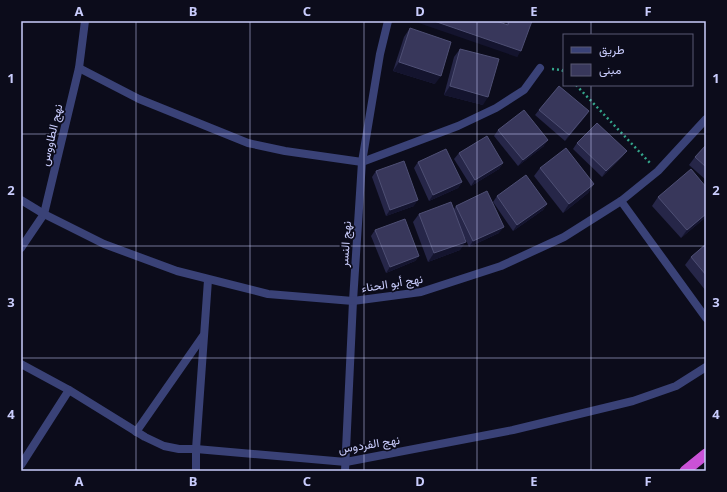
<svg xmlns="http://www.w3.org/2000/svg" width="727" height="492" font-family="'Noto Sans',Vazirmatn,sans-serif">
<rect width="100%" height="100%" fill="#0c0c1b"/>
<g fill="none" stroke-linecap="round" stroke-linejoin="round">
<g stroke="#34a58b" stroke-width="2.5" stroke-dasharray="2 3" stroke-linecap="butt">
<path d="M552 69 562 70 564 72"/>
<path d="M576 85 650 163"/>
</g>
<g stroke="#3a4277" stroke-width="8">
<path d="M79 68 139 99 248 143 285 151 362 162 458 126 496 108 524 90 540 68"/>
<path d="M621 201 706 318"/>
<path d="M21 248 44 214 79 68 85 21"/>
<path d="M21 364 69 390 145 437 164 446 179 449H196L346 462 513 430 633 401 676 386 706 367"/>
<path d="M136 432 203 336"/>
<path d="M21 465 69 390"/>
<path d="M196 471V449L208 280"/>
<path d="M345 471 353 301 362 162 380 54 388 21"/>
</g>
<path stroke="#3a4277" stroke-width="8" d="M21 200 44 214 104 244 177 271 268 294 353 301 421 292 501 266 564 237 621 201 658 171 706 119"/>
<path stroke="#ca52d7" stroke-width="11" d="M685 471 706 454"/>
</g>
<g fill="#262648">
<path d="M507 21H532L517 57 506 25Z"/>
<path d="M410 28 435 84 393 71 404 37Z"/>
<path d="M460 49 483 105 444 95 454 57Z"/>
<path d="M539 110 589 111 585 117 565 141 535 115Z"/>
<path d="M498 130 544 146 518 166 494 136Z"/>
<path d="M577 143 627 151 622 157 602 177 573 149Z"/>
<path d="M706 145V180L689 165 695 157Z"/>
<path d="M459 153 503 163 499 169 471 186 454 159Z"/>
<path d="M418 162 462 182 458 188 429 201 414 168Z"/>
<path d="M540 168 594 184 588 193 563 213 534 176Z"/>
<path d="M376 171 414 206 386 216 372 177Z"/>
<path d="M497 196 547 204 543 210 513 231 493 202Z"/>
<path d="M658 197 706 217 681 238 652 206Z"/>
<path d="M456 206 499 233 469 247 465 238 460 250 428 262 413 222 419 214 454 209Z"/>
<path d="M375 230 419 256 415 261 386 273 371 236Z"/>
<path d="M706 244V291L685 265 691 257Z"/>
</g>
<g fill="#14142e">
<path d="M413 21H434L521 51 517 57Z"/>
<path d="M399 62 441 76 435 84 393 71Z"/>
<path d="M450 86 488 97 483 105 444 95Z"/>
<path d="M589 111 585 117 565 141 569 135Z"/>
<path d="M548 140 544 146 518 166 523 160Z"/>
<path d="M627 151 622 157 602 177 606 171Z"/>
<path d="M503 163 499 169 471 186 475 180Z"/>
<path d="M462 182 458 188 429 201 433 195Z"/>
<path d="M594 184 588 193 563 213 569 204Z"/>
<path d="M418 200 414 206 386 216 390 210Z"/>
<path d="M547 204 543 210 513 231 517 225Z"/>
<path d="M706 214V217L681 238 687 230Z"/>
<path d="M504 227 499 233 469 247 473 241Z"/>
<path d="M466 242 460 250 428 262 434 253Z"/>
<path d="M419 256 415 261 386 273 390 267Z"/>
</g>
<g fill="#38375b" stroke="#4e4f74">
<path d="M434 21H496L508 25 509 21H532L521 51Z"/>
<path d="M410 28 451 42 441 76 399 62Z"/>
<path d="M460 49 499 59 488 97 450 86Z"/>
<path d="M559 86 589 111 569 135 539 110Z"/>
<path d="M524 110 548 140 523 160 498 130Z"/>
<path d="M597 123 627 151 606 171 577 143Z"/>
<path d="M487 136 503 163 475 180 459 153Z"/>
<path d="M706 145V167L695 157Z"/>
<path d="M566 148 594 184 569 204 540 168Z"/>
<path d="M446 149 462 182 433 195 418 162Z"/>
<path d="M404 161 418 200 390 210 376 171Z"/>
<path d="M691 169 706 187V214L687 230 658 197Z"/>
<path d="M526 175 547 204 517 225 497 196Z"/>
<path d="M487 191 504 227 473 241 456 206Z"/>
<path d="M451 202 466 242 434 253 419 214Z"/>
<path d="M405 219 419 256 390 267 375 230Z"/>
<path d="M706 244V275L691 257Z"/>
</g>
<path fill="none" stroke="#c9ccfc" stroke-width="1" stroke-opacity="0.55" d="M136 21V471M250 21V471M364 21V471M477 21V471M591 21V35M591 85V471M21 134H706M21 246H706M21 358H706"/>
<g text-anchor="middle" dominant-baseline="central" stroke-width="3.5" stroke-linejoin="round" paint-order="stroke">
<g font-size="12" fill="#c9ccfc" stroke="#0c0c1b">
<text transform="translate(51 135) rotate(-77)">نهج الطاووس</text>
<text transform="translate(345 244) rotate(-86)">نهج النسر</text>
<text transform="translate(392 283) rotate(-9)">نهج أبو الحناء</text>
<text transform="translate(369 444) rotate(-9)">نهج الفردوس</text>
</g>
</g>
<rect width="727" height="492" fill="none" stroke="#0c0c1b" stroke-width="44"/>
<rect x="563" y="34" width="130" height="52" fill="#0c0c1b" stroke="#585975"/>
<rect x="571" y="47" width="20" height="6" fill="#3a4277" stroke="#585975"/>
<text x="599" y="54" font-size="12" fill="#c9ccfc">طريق</text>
<rect x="571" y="64" width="20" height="12" fill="#38375b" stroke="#585975"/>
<text x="599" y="74" font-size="12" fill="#c9ccfc">مبنى</text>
<rect x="22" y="22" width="683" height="448" fill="none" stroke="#c9ccfc" stroke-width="1.5"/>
<g font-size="13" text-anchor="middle" font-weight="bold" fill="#c9ccfc">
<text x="79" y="16">A</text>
<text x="193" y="16">B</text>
<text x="307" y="16">C</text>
<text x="420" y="16">D</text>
<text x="534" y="16">E</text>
<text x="648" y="16">F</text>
<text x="11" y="83">1</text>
<text x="716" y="83">1</text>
<text x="11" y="195">2</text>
<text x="716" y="195">2</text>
<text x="11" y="307">3</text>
<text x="716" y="307">3</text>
<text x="11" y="419">4</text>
<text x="716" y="419">4</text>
<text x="79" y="486">A</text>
<text x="193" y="486">B</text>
<text x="307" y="486">C</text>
<text x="420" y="486">D</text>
<text x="534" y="486">E</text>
<text x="648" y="486">F</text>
</g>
</svg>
